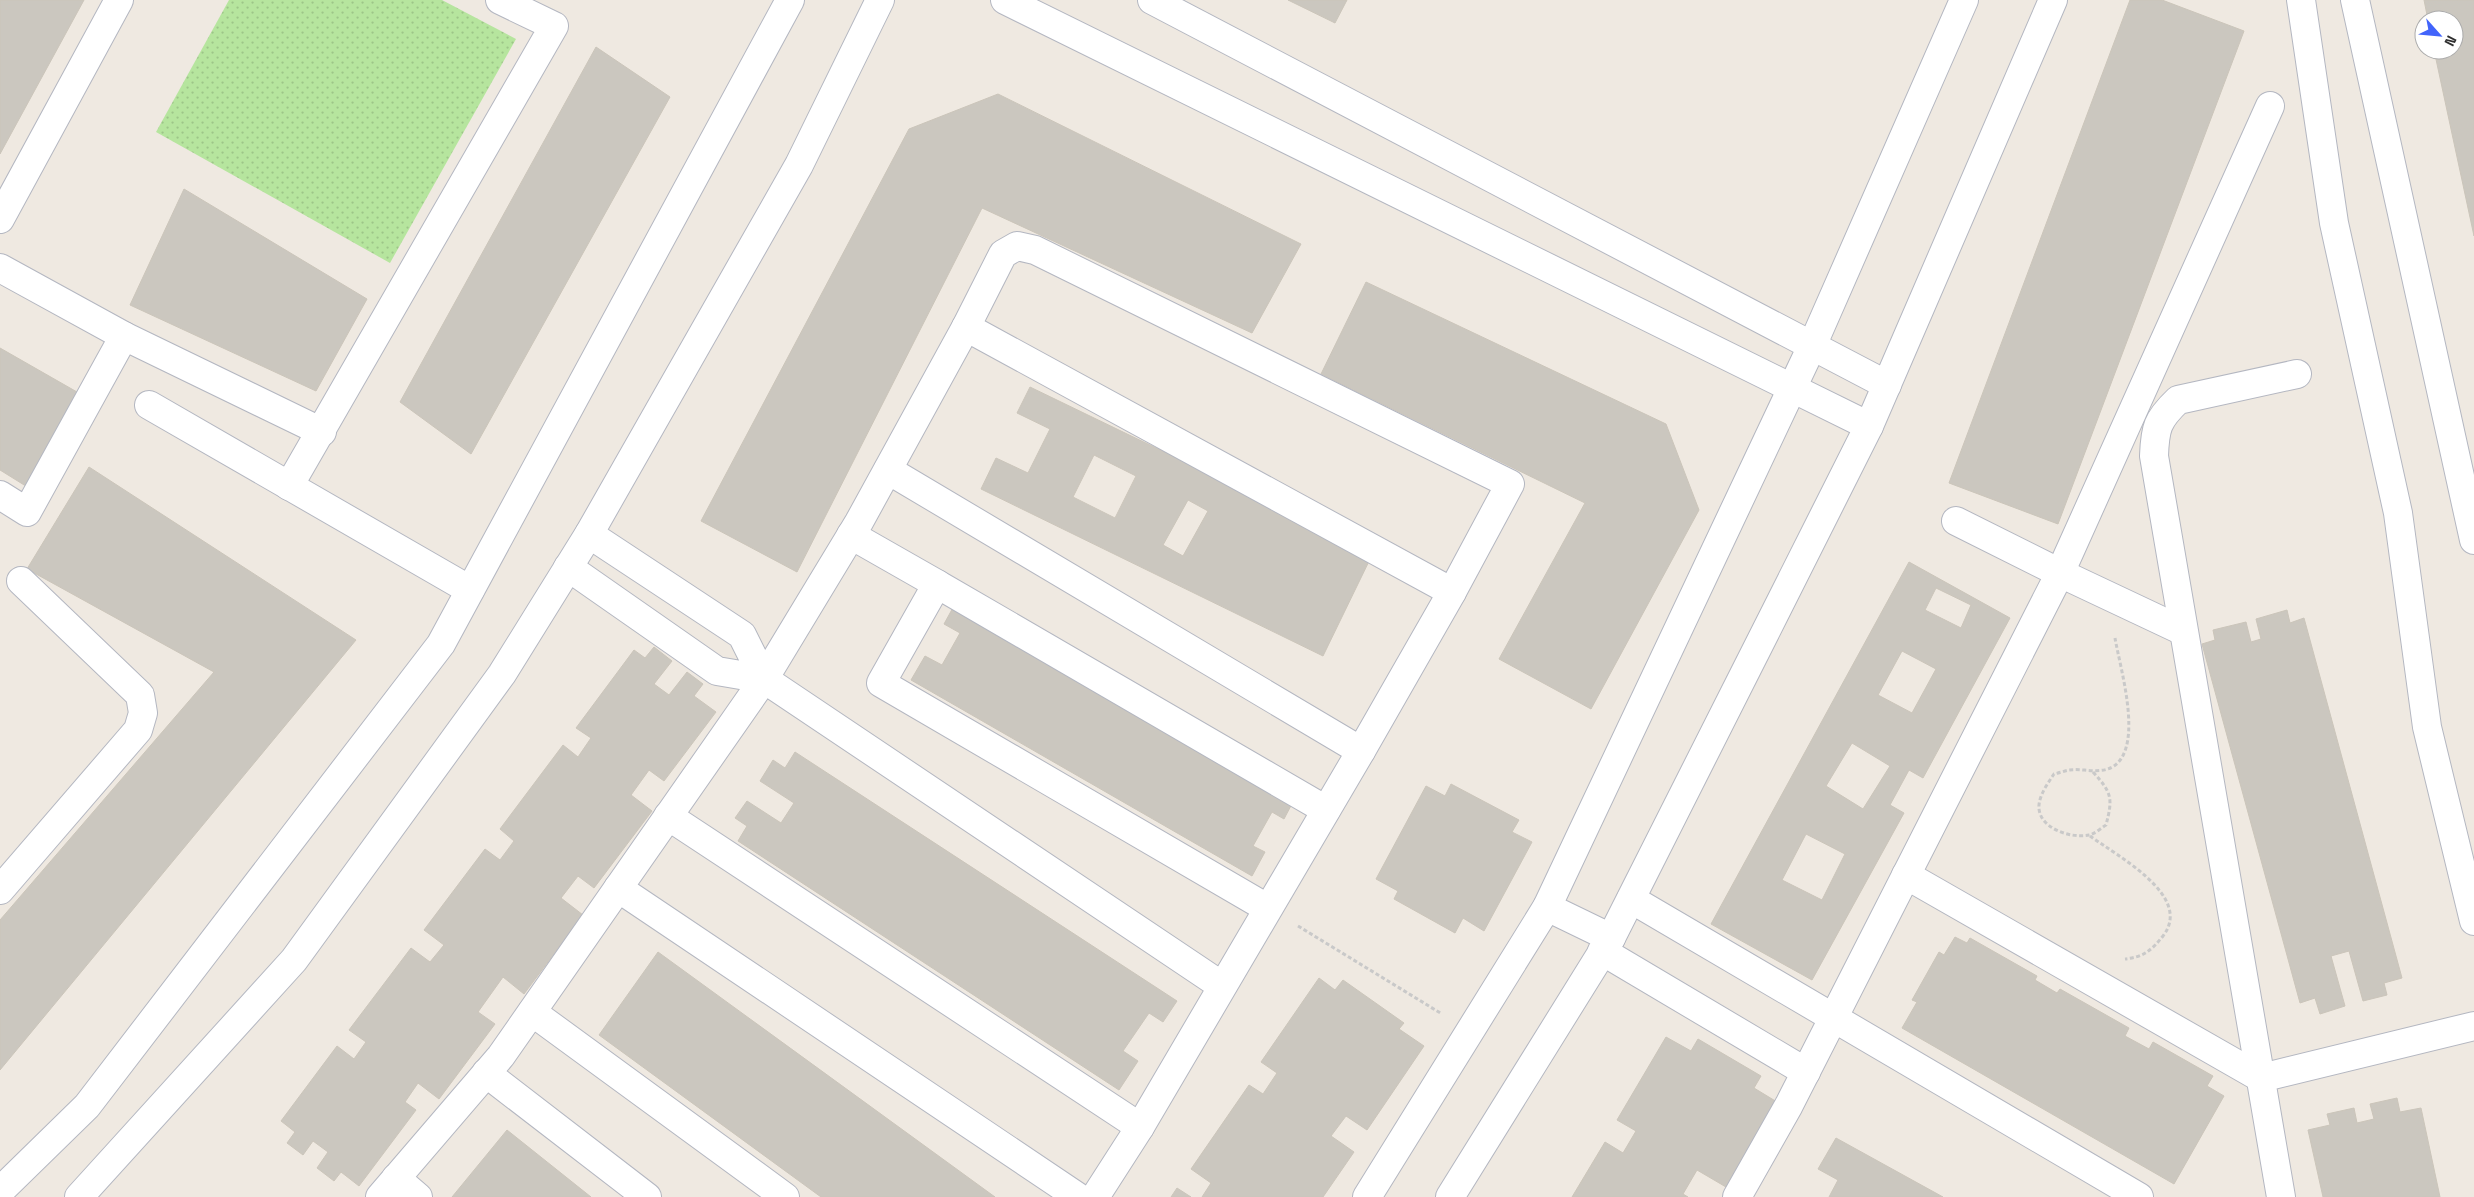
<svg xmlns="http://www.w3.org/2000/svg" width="2474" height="1197" font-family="'Space Grotesk',sans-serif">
<defs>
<pattern id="park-dots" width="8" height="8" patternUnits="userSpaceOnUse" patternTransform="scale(1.25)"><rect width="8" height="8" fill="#b6e59e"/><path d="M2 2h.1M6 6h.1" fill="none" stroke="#9dc588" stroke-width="1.8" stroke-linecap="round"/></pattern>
</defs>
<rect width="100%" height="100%" fill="#efe9e1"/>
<path fill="url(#park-dots)" d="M229 0H442L516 39 390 263 156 132Z"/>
<g fill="#cbc7bf" stroke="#cbc5ba" fill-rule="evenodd">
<path d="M0 0H84L0 154Z"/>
<path d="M1288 0H1347L1335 23Z"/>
<path d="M2130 0H2162L2244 31 2058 524 1949 483Z"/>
<path d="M2424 0H2474V236L2434 50H2454V20H2428Z"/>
<path d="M596 47 670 97 471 454 400 402Z"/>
<path d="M998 94 1301 244 1252 333 982 208 797 572 701 521 909 129Z"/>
<path d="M184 189 367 299 316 391 130 305Z"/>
<path d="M1366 282 1666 424 1699 510 1591 709 1499 659 1585 503 1321 374Z"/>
<path d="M0 348 77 392 29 488 0 470Z"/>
<path d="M1030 387 1373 553 1323 656 981 489 996 458 1028 473 1050 429 1017 413ZM1094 455 1136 476 1115 518 1073 497ZM1188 500 1208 511 1183 556 1163 545Z"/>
<path d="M89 467 356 640 0 1070V920L214 672 27 569Z"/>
<path d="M1909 562 2010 618 1923 778 1909 770 1890 805 1904 813 1812 980 1711 924ZM1936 588 1971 605 1961 628 1925 610ZM1902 651 1936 669 1912 713 1878 695ZM1852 743 1890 766 1863 809 1826 786ZM1806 834 1845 854 1822 900 1782 880Z"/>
<path d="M955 604 1295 798 1284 819 1272 812 1253 846 1265 852 1252 876 911 680 925 656 942 665 960 633 944 624Z"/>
<path d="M2287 610 2290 623 2304 618 2402 978 2384 983 2387 995 2363 1001 2349 951 2331 956 2345 1006 2320 1014 2315 998 2300 1003 2202 644 2215 640 2213 630 2246 622 2251 642 2261 639 2256 619Z"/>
<path d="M654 647 672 661 654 684 669 695 687 672 703 684 694 696 716 712 664 781 649 770 631 795 652 811 594 888 578 876 561 898 583 915 524 994 503 977 478 1012 495 1024 439 1099 418 1083 405 1102 416 1110 359 1186 341 1172 334 1181 317 1168 328 1152 313 1141 303 1155 287 1143 295 1132 281 1121 337 1046 354 1059 366 1042 349 1030 411 948 430 962 444 945 424 930 485 849 500 860 514 841 500 829 563 745 578 757 591 738 576 728 634 650 645 658Z"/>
<path d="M795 752 1177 1001 1163 1022 1149 1013 1123 1051 1138 1061 1119 1090 738 841 747 826 735 818 747 801 781 823 794 803 760 781 773 760 785 768Z"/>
<path d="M1451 784 1519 820 1512 832 1532 842 1484 931 1463 918 1455 933 1394 899 1398 891 1376 879 1426 786 1445 796Z"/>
<path d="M1955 937 1967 943 1970 938 2037 976 2035 980 2057 993 2060 989 2129 1028 2125 1036 2149 1049 2153 1042 2213 1076 2207 1086 2224 1096 2174 1184 1902 1028 1917 1002 1912 1000 1939 952 1944 955Z"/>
<path d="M658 952 995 1197H821L599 1035Z"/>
<path d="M1319 978 1335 990 1343 980 1404 1023 1399 1029 1424 1046 1367 1130 1346 1116 1331 1136 1354 1152 1323 1197H1202L1211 1183 1191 1169 1249 1085 1263 1094 1277 1073 1261 1062Z"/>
<path d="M1666 1037 1691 1051 1698 1039 1761 1076 1754 1088 1777 1102 1726 1187 1697 1170 1683 1194 1688 1197H1572L1605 1142 1623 1153 1636 1131 1617 1120Z"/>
<path d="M2397 1098 2400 1112 2421 1108 2440 1197H2323L2308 1130 2330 1125 2327 1114 2354 1108 2357 1123 2374 1119 2370 1104Z"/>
<path d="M507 1130 591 1197H452Z"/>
<path d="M1836 1138 1943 1197H1829L1838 1180 1818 1169Z"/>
<path d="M1177 1188 1191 1197H1171Z"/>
</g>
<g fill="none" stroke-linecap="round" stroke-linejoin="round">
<defs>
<g id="minor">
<path d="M1005 0 1869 426"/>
<path d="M1152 0 1887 385"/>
<path d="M2301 0 2334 223 2398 513 2427 727 2474 921"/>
<path d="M2355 0 2474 540"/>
<path d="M0 219 119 0"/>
<path d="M0 268 124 336 322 432"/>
<path d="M966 327 1452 592 1361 751 1140 1127 1095 1197"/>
<path d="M149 405 470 590"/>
<path d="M888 470 1361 751"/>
<path d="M289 486 554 26 500 0"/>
<path d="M0 495 27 512 124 336"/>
<path d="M1956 521 2060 573 2183 631"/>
<path d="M851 535 937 584 881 683 1267 908"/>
<path d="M568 567 717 671 764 679 742 635 589 534"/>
<path d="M937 584 1326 810"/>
<path d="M764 679 1222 986"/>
<path d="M668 816 1140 1127"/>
<path d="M1906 875 2261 1078 2474 1026"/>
<path d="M618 888 1078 1197"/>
<path d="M0 890 138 730 143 713 140 695 21 581"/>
<path d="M1631 899 2139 1197"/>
<path d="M1547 907 1611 938"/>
<path d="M1602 951 1806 1072"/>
<path d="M532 1012 785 1197"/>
<path d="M486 1073 647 1197"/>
<path d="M396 1178 418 1197"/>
<path d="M0 1191 87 1106 441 644 790 0"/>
<path d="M79 1197 294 960 502 674 589 534 799 165 880 0"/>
<path d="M380 1197 501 1056 764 679 859 522 966 327 1003 254 1017 246 1035 250 1510 484 1452 592"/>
<path d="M1367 1197 1547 907 1812 346 1964 0"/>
<path d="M1450 1197 1611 938 1775 613 1869 426 2053 0"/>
<path d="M1737 1197 1789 1105 2060 573 2270 106"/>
<path d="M2281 1197 2154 456C2155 428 2157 420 2178 400L2297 374"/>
</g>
</defs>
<use href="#minor" stroke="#b4b7c1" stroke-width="30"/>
<g stroke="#c9c9c9" stroke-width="3" stroke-dasharray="4 2.5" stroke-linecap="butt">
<path d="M2093 772C2112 793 2113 798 2106 825 2101 828 2095 834 2089 835 2071 839 2037 828 2039 805 2040 794 2048 783 2054 774 2059 773 2064 771 2069 770 2084 768 2100 775 2114 766 2144 745 2120 668 2115 638"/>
<path d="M2090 836C2117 856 2194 896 2163 936 2151 951 2143 957 2125 959"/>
<path d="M1298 926 1442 1014"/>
</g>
<use href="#minor" stroke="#fff" stroke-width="28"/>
</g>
<g transform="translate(2439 35) rotate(117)"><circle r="24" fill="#ffffff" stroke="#ababab"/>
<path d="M0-4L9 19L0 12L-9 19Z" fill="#4264fb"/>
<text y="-8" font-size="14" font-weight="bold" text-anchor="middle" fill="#2e2e2e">N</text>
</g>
</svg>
